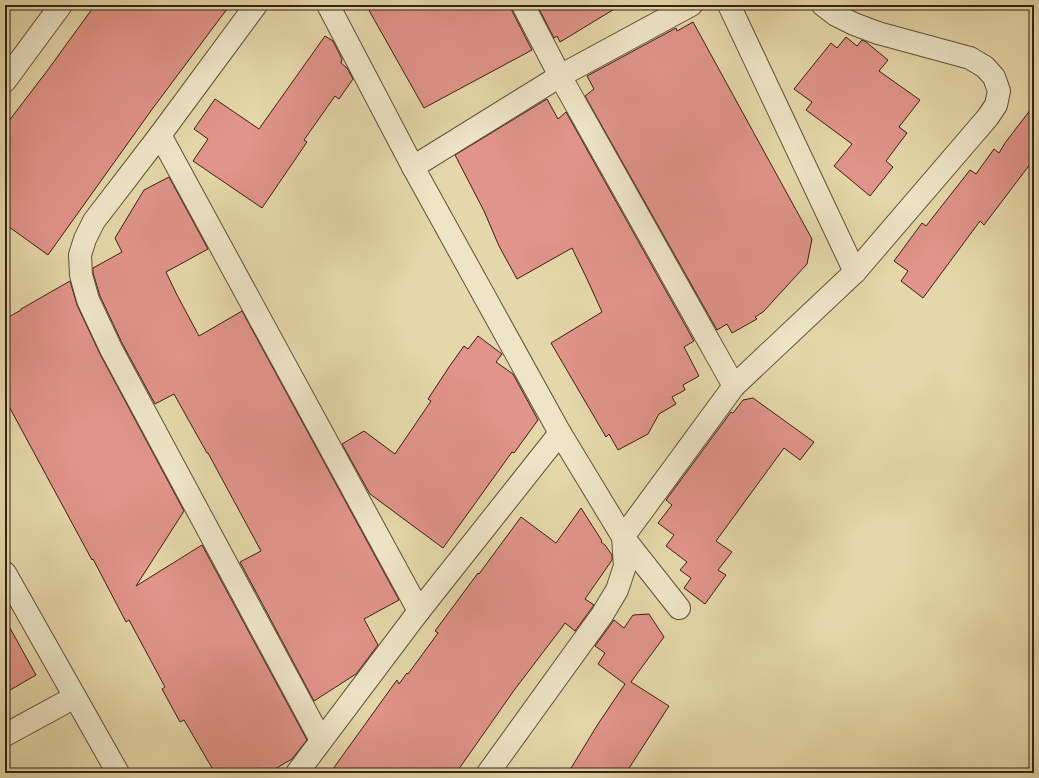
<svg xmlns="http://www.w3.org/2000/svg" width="1039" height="778" font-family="Cardo,serif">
<rect width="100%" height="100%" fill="#e5d7a9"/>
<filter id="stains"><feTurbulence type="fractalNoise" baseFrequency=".005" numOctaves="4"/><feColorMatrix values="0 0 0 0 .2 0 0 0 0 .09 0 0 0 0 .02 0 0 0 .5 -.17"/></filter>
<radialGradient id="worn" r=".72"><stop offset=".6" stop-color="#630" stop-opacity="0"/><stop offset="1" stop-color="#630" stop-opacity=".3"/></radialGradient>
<g fill="#e19489" stroke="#362215">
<path d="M95 5H230L153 108 48 255 5 224V126L47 71Z"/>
<path d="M366 5H511L512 11 532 50 424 108Z"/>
<path d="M537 5H621L560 42 557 36 554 38Z"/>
<path d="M693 22 812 239 807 264 763 312 755 317 757 319 732 333 727 324 717 330 585 96 594 89 587 76 676 28 677 31Z"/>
<path d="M325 36 333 41 342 59 341 63 347 68 353 79 339 99 335 96 304 140 307 142 262 208 193 161 208 139 194 129 215 99 259 129Z"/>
<path d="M846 37 857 46 862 40 866 42 888 60 879 71 920 100 899 127 907 133 886 161 893 167 870 196 834 166 852 144 806 110 812 102 794 89 831 43 837 48Z"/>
<path d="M547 99 558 119 566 112 694 341 684 347 699 376 683 385 685 390 672 397 676 404 659 414 648 434 618 450 609 434 606 437 551 343 602 312 587 279 572 248 517 279 499 246 484 211 455 155Z"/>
<path d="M1034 105V159L984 225 980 221 923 298 901 281 908 271 894 261 922 223 926 226 970 170 976 174 994 149 999 153 1005 143Z"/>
<path d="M169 177 208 249 166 272 177 295 199 336 242 311 399 600 364 619 378 645 356 674 314 701 240 562 261 551 208 453H207L174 394 155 404 122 343 100 296 93 273V268L122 252 115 238 144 190Z"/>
<path d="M70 281 77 305 100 354 184 511 136 586 202 545 307 740 292 759 268 773H215L184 720 180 722 162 689 165 687 129 620 126 622 93 559 92 560 5 399V319L21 310V309Z"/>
<path d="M478 336 502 354 496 362 513 374 538 420 514 453 512 452 443 548 370 494 342 444 364 431 395 454 431 401 428 399 449 367 464 346 468 349Z"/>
<path d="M753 398 814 442 800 460 784 448 716 541 732 552 718 570 726 575 705 604 684 588 691 578 680 570 687 562 666 546 674 535 658 523 672 505 666 500 731 412 733 413 743 400Z"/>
<path d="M581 508 602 541 601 542 605 545 612 555V560L585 599 594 605 575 631 565 623 560 630 515 689 456 773H330L397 680 399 684 407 673 408 674 438 633 435 631 478 573 479 574 521 517 556 543Z"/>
<path d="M649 614 664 637 631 682 669 706 626 773H568L598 724 625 684 598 664 605 653 595 646 614 620 624 628 633 615Z"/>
<path d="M5 619 36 675 5 693Z"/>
</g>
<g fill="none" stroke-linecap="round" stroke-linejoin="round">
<defs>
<g id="minor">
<path d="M256 5 160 135 94 221 85 239 80 255 81 275 88 300 111 349 321 740"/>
<path d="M328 5 413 167 560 433 623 537 625 566 617 590 602 615 488 773"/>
<path d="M523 5 560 76 734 386"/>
<path d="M729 5 855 272"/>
<path d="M5 81 61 5"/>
<path d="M160 135 419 611"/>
<path d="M413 167 560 76 691 5"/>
<path d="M5 573 118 773"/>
<path d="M679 608 623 537 734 386 855 272 988 117 996 105 999 91 994 77 985 67 970 58 878 33 854 24 836 15 823 5"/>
<path d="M5 735 75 697"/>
<path d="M297 773 419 611 560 433"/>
</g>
</defs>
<use href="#minor" stroke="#624f3a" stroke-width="24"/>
<use href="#minor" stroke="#eee5c7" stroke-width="22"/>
</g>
<rect width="1039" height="778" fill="none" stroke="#e5d7a9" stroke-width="20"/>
<rect x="6" y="6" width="1027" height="766" fill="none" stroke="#362215" stroke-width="2"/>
<rect x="10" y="10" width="1019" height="758" fill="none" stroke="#362215"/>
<rect width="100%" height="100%" filter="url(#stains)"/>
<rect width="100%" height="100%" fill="url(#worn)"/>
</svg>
